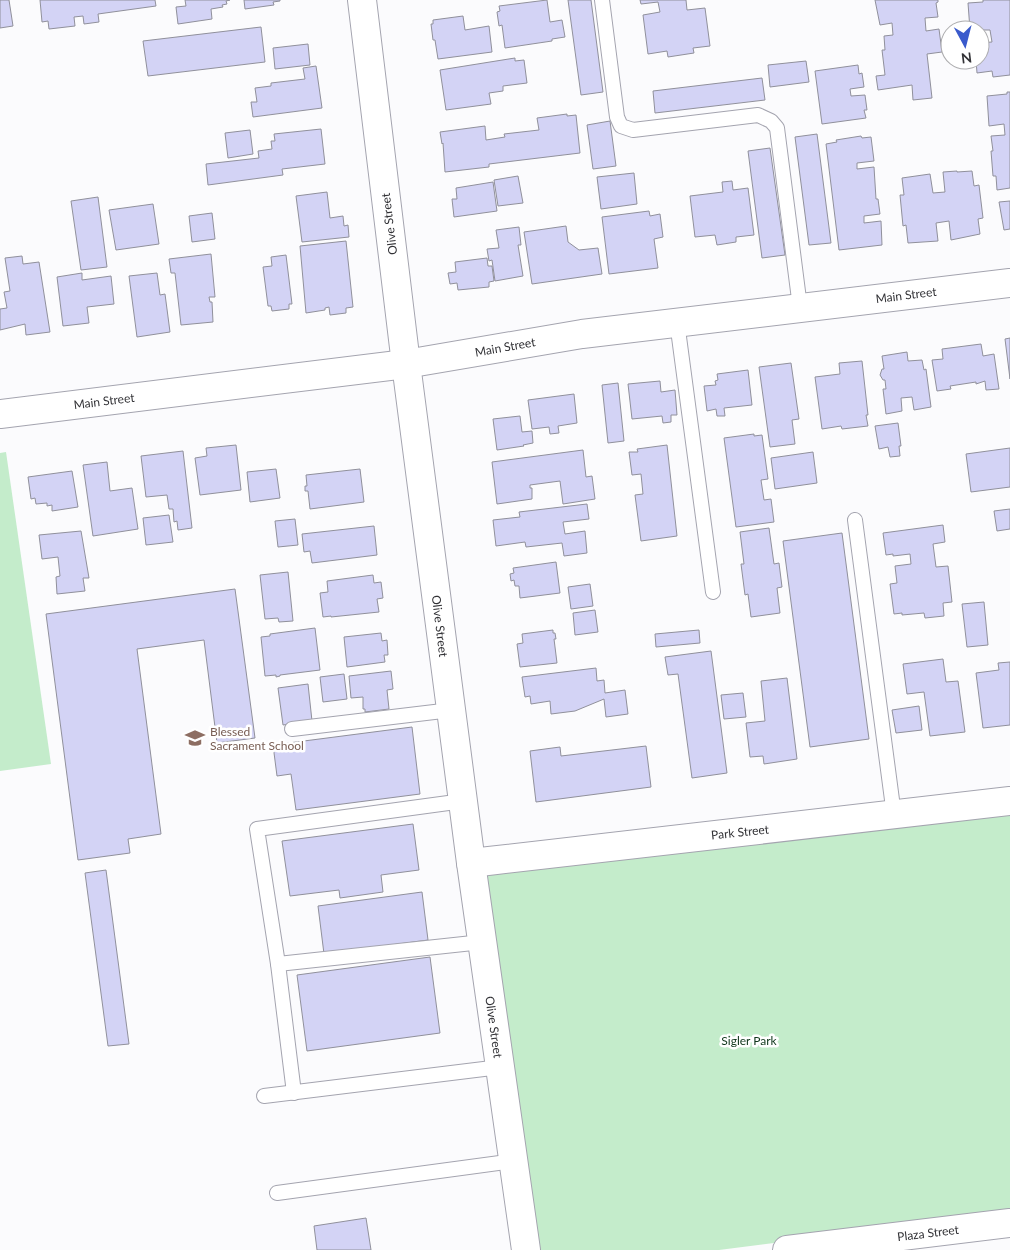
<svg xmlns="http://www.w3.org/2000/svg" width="1010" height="1250" font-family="Lato,sans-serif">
<rect width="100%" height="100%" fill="#fbfbfd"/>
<g fill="#c4eccb">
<path d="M6 452 51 764 0 771V453Z"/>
<path d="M1010 800V1213L719 1250H532L476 868Z"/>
</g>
<g fill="#d3d3f5" stroke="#90909b">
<path d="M0 0H9L13 26 0 28Z"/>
<path d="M40 0H155L156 6 98 14 99 22 84 24 83 16 74 17 75 26 49 29 48 21 42 22Z"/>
<path d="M185 0H230L226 1 227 4 222 5 223 7 211 9 212 19 178 24 176 7 186 6Z"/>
<path d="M244 0H280V1L273 2 274 5 245 9Z"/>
<path d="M547 0 550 22 562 20 565 37 552 39V41L505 48 502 25 499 26 497 12 500 11 499 6Z"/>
<path d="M568 0H591L603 92 581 95Z"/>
<path d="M640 0H686L687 10 705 8 710 46 693 48 694 53 668 57 667 51 648 54 643 15 660 12 658 2 641 4Z"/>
<path d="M875 0H938V2L936 3 938 17 925 18 926 31 939 29 942 52 927 54 932 98 913 100 912 85 878 90 876 76 885 75 882 50H885L884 36 893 35 892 23 880 25Z"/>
<path d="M983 0H1010V75L993 77 992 71 977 73 976 60H980V43L992 42 990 30H970L968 3 983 2Z"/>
<path d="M463 16 465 30 489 26 492 52 438 59 435 40H433L431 24H433V20Z"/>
<path d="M261 27 265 62 148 76 143 41Z"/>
<path d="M308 44 310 65 275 69 273 48Z"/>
<path d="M515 58V61L524 60 527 83 503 86V91L489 93 491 104 446 110 440 70Z"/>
<path d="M806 61 809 82 770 87 768 65Z"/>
<path d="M858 65 859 74 862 73 864 87 850 89 851 96 865 95 867 110H864L866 118 822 124 815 71Z"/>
<path d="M316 66 322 108 253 117 251 102H257L255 88 271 86V83L305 79 303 68Z"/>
<path d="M762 78 765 100 655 113 653 91Z"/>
<path d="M1007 92H1010V188L997 190 996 176H993L991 151H993L991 136 1005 135 1004 124 989 126 987 96 1007 94Z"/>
<path d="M567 114V116L576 115 580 153 489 164V167L445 172 443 143 442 144 440 132 485 126 486 140 505 137 504 134 539 130 537 118Z"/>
<path d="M610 121 616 166 593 169 587 125Z"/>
<path d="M321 129 325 164 282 169 283 175 208 185 206 164 259 158 258 151 272 149 271 141H275L274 134Z"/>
<path d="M250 130 253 154 228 158 225 133Z"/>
<path d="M817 134 831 243 809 245 795 137Z"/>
<path d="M861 136 862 138 871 137 874 161 857 163V169L874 167 876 199H878L880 214 864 216V223L881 221 882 245 839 250 826 144 837 142 836 140Z"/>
<path d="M770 148 785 255 762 258 748 151Z"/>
<path d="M957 171V172L972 171 974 186 979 185 983 218 978 219 980 234 951 240 949 221 936 223 938 241 908 243 906 225 903 226 900 195H904L902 178 930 174 933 193 945 192 943 172Z"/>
<path d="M634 173 637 204 601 209 597 177Z"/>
<path d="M518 176 523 203 498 206 494 180Z"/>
<path d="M732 181 733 190 748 188 754 235 736 237V242L717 245 715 235 695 237 690 196 723 192 722 182Z"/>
<path d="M493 182 497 211 454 217 452 199H457L456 188Z"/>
<path d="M327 192 330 218 343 216 344 226 348 225 349 237 302 242 296 196Z"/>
<path d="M98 197 107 267 81 270 71 201Z"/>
<path d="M1010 201V229L1004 230 999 202Z"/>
<path d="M153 204 159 244 116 250 109 210Z"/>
<path d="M649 211 650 216 660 214 663 237 654 239 658 268 609 274 602 217Z"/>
<path d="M212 213 215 239 192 242 189 216Z"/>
<path d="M566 226 568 242 579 250 598 248 602 274 532 284 524 232Z"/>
<path d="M519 227 521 245H518L523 276 495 281 492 260 489 261 487 249 499 248 496 230Z"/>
<path d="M346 241 353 307 346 308V313L330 315 329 307 325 308V310L306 313 300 246Z"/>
<path d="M211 254 215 297H209L210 302H212L213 322 181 325 175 273H171L169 259Z"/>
<path d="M286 255 292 304H289V309L272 311 271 306H268L263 267 272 266 271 257Z"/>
<path d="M22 256 23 264 39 262 50 332 26 335 25 324 0 330V309L7 308 4 292 10 291 5 258Z"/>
<path d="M487 258 488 266H492L494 281 489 282V287L458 290 457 283 450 284 448 273 456 272 455 262Z"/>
<path d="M82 273V280L111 276 114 304 87 307 89 323 63 326 57 277Z"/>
<path d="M157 273 160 295 165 294 170 332 137 337 129 276Z"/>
<path d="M1010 338V379L1005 339Z"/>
<path d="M981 344 983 356 994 354 999 389 986 390 985 381 976 384V382L950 386 951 389 937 391 932 360 943 359 942 349Z"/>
<path d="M907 352 908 361 922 360 924 370 926 369 931 407 914 410 912 397 901 398 902 411 886 414 883 389H886L885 380H883L880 375 882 369H884L882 356Z"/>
<path d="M862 361 868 415H866L868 426 842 429 841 426 822 429 815 377 840 374 839 363Z"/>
<path d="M791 363 799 419 792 420 795 444 770 447 759 367Z"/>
<path d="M748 370 752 405 724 408 725 416H717L716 409 707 411 704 386 716 385 715 381 718 380 717 374Z"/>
<path d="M660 381 661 392 675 390 677 415H671V422L663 423 662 416 632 419 628 384Z"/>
<path d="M618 383 624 441 608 443 602 385Z"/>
<path d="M574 394 577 423 558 426 559 433 550 434 549 427 532 429 528 400Z"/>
<path d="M520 416 522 432 532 431 533 443 523 445 524 446 497 450 493 419Z"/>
<path d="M898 423 901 446H899L900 456 890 457 888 447 879 449 875 426Z"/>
<path d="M754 434V436L762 435 768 479 761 480 764 500 771 499 774 522 736 527 724 438Z"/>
<path d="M236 445 241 490 200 495 195 458 207 456 206 448Z"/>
<path d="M667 445 677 536 641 541 635 495 643 494 641 474 632 475 629 452H638L637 449Z"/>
<path d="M1010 448V487L971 492 966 454Z"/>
<path d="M583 450 586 477 592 476 595 499 563 504 560 481 530 485V488H532V499L497 504 492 462Z"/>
<path d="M183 451 192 528 178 530 177 521 174 522 173 509H169L167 495 146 497 141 456Z"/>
<path d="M813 452 817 483 775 489 771 458Z"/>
<path d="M107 462 110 491 132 488 138 529 93 536 83 465Z"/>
<path d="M276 469 280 498 250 502 247 472Z"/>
<path d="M360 469 364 502 310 509 308 491H305V486H307L306 475Z"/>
<path d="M72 471 78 507 52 511V505L47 506V503L36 504 35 498 31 499 28 477Z"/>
<path d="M587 504 589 519 563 522 565 534 585 531 587 553 564 556 562 543 526 547 525 542 496 546 493 520 520 517 519 512Z"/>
<path d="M1010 509V529L997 531 994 511Z"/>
<path d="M169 515 173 542 146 545 143 518Z"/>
<path d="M295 519 298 545 278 547 275 521Z"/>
<path d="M943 525 945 542 933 544 936 567 948 566 952 602 943 603 944 616 925 618 924 613 902 615V613L894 614 890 584 897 583 895 566 911 564 910 554 893 556V554L886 555 883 533Z"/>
<path d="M374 526 377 555 312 563 310 551 304 552 302 534Z"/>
<path d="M769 528 774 564 779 563 782 587 777 588 780 613 751 617 748 594 745 595 741 564H744L740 532Z"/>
<path d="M81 531 89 578H83L85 591 57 594 56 577 60 576 58 557 42 559 39 535Z"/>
<path d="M842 533 869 739 810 747 783 541Z"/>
<path d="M556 562 560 593 520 598 519 586H515L514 580 511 581 510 574 514 573 513 568Z"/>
<path d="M288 572 293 621 279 622 278 618 265 619 260 575Z"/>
<path d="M373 575 374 583 381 582 383 598 377 599 379 612 331 617V616L323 617 320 593 328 592 327 581Z"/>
<path d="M590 584 593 606 571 609 568 587Z"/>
<path d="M235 589 255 738 217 743 204 640 137 649 161 834 128 839 130 853 78 860 46 614Z"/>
<path d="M984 602 988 645 967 647 962 604Z"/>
<path d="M595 610 598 632 575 635 573 613Z"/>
<path d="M315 628 320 670 280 675V676L276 677V675L265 676 261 637 270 636V634Z"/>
<path d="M553 630V633H555L556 639H554L557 663 520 667 517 644 523 643 522 634Z"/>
<path d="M699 630 700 643 656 647 655 634Z"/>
<path d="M381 633 382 641 387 640 388 655H384L385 662 347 667 344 637Z"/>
<path d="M711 651 727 773 692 778 678 674 668 675 665 657Z"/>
<path d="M943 659 946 682 958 681 965 732 930 736 924 692 907 694 903 664Z"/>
<path d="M1010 662V725L983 728 976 673 999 670 998 663Z"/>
<path d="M596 668 597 681 604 680 605 693 625 690 628 714 606 717 604 699 575 711 551 714 550 701 531 704 530 696 525 697 522 677Z"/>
<path d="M391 671 393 689 387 690 389 709 365 712V709H363V697L351 698 349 676Z"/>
<path d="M344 674 347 699 323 702 320 677Z"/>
<path d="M787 678 797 759 764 764 763 756 750 757 746 723 765 721 761 681Z"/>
<path d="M308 684 312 721 283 725 278 688Z"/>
<path d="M743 693 746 717 724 719 721 695Z"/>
<path d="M919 706 922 730 896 733 892 710Z"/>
<path d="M412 727 420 794 296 810 291 774 277 776 273 745Z"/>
<path d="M646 746 651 787 536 802 530 751 560 747 561 756Z"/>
<path d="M413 824 419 870 381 875 383 892 340 898 339 890 290 896 282 841Z"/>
<path d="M106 870 129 1044 108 1046 85 873Z"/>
<path d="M422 892 428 940 324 954 318 906Z"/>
<path d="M430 957 440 1033 307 1051 297 975Z"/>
<path d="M366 1218 371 1250H317L314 1226Z"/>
</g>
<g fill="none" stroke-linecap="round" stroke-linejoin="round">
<defs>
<g id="service">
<path d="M602 0 617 117 621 126 633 130 758 115 771 121 777 128 800 307"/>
<path d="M677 322 713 592"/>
<path d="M855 520 894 815"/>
<path d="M292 729 451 710"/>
<path d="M278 964 257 829 463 801"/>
<path d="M294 1093 278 964 482 942"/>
<path d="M264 1096 500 1067"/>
<path d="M277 1193 514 1161"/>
</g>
<g id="tertiary">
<path d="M362 0 406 364 471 863 526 1250"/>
<path d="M0 414 406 364 582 334 1010 283"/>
<path d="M471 863 1010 801"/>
<path d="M787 1250 1010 1223"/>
</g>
</defs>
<use href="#service" stroke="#a4a4af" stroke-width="16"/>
<use href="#tertiary" stroke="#a4a4af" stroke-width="30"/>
<use href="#service" stroke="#fff" stroke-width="14"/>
<use href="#tertiary" stroke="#fff" stroke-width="28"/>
</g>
<defs>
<symbol id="school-bare" viewBox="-9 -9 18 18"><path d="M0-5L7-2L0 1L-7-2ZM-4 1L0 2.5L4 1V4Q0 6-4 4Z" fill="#8d6e63" stroke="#fff" stroke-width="2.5" paint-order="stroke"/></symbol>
</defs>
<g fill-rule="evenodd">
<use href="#school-bare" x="181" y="724" width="28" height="28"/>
</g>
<g text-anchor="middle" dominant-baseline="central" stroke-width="5" stroke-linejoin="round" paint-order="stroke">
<g font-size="12" fill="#323236" stroke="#fff">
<text transform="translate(389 224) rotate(-97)">Olive Street</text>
<text transform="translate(906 295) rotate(-7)">Main Street</text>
<text transform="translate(505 347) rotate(-10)">Main Street</text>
<text transform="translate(104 401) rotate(-7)">Main Street</text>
<text transform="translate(440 626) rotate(83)">Olive Street</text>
<text transform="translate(740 832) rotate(-6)">Park Street</text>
<text transform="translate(494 1027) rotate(82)">Olive Street</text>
<text transform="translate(928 1233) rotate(-7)">Plaza Street</text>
</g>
<g font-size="12" fill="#785e54" stroke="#fff" text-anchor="start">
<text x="210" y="731">Blessed<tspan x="210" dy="14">Sacrament School</tspan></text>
</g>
<g font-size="12" fill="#0f361b" stroke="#fff">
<text x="749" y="1040">Sigler Park</text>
</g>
</g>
<g transform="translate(965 45) rotate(173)"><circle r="24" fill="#ffffff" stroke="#adadaf"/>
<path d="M0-4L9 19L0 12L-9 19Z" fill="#3a5acc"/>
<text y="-8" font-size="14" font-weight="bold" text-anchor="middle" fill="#323236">N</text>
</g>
</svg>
